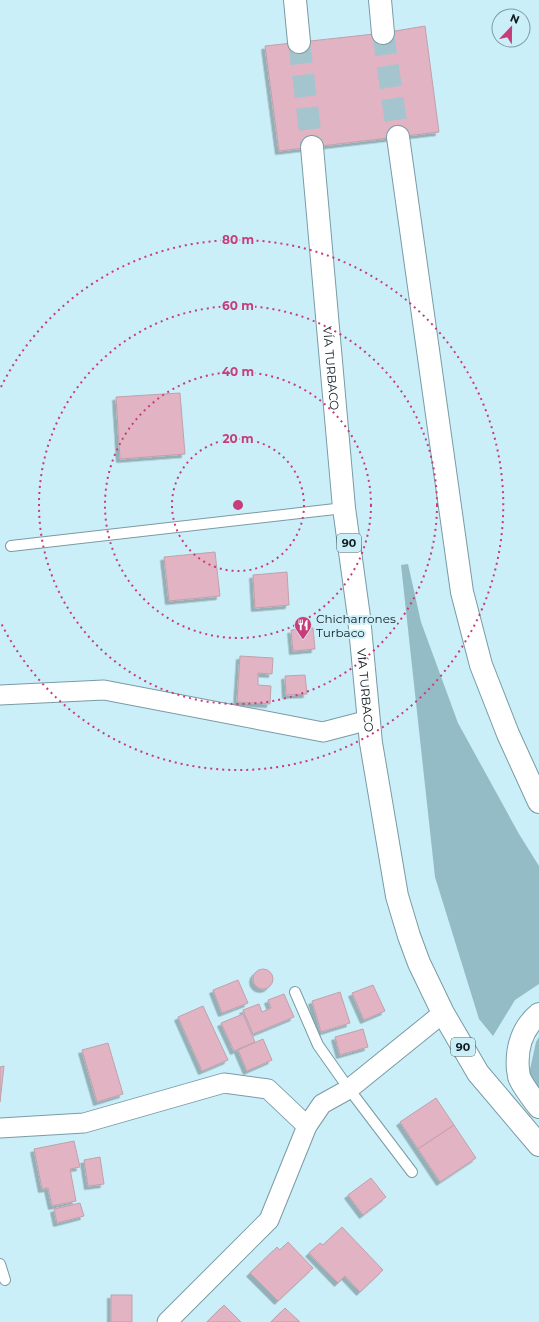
<svg xmlns="http://www.w3.org/2000/svg" width="539" height="1322" font-family="Montserrat,sans-serif">
<defs>
<filter id="shadow"><feDropShadow dx="-3.5" dy="3.5" stdDeviation="0" flood-color="#0004"/></filter>
</defs>
<rect width="100%" height="100%" fill="#cbeff9"/>
<g fill="#94bcc7">
<path d="M408 564 421 622 458 723 519 834 539 866V984L515 1000 493 1036 479 1019 435 877 401 565Z"/>
<path d="M539 1037V1094L529 1074 536 1042Z"/>
</g>
<g fill="#e2b3c2" stroke="#c0a1ab" filter="url(#shadow)">
<path d="M425 26 439 132 279 151 265 46 383 33Z"/>
<path d="M180 393 185 454 120 459 116 397Z"/>
<path d="M215 552 220 596 169 601 164 557Z"/>
<path d="M287 572 289 605 255 608 253 575Z"/>
<path d="M313 628 315 649 293 651 291 630Z"/>
<path d="M240 656 273 658 272 674 258 673V685L271 686 270 704 237 702Z"/>
<path d="M305 675 307 694 286 695 285 676Z"/>
<circle cx="263" cy="979" r="10"/>
<path d="M238 980 248 1003 222 1013 213 990Z"/>
<path d="M373 985 385 1011 364 1020 352 993Z"/>
<path d="M340 992 350 1023 321 1032 312 1001Z"/>
<path d="M284 994 294 1017 253 1034 243 1010 259 1004 262 1012 271 1008 268 1000Z"/>
<path d="M203 1006 228 1060 202 1071 178 1017Z"/>
<path d="M243 1014 255 1042 234 1051 221 1023Z"/>
<path d="M363 1029 368 1047 340 1055 335 1037Z"/>
<path d="M263 1039 272 1060 247 1071 238 1050Z"/>
<path d="M108 1043 123 1094 97 1102 82 1050Z"/>
<path d="M4 1066 0 1102V1067Z"/>
<path d="M436 1098 454 1125 418 1149 400 1122Z"/>
<path d="M454 1125 476 1158 440 1182 418 1149Z"/>
<path d="M74 1141 80 1167 70 1169 76 1201 52 1206 48 1188 42 1189 34 1149Z"/>
<path d="M100 1157 104 1184 88 1186 84 1160Z"/>
<path d="M371 1178 386 1197 363 1215 348 1195Z"/>
<path d="M80 1203 84 1216 57 1223 54 1209Z"/>
<path d="M342 1227 383 1270 360 1292 345 1276 338 1283 309 1253 320 1243 323 1245Z"/>
<path d="M288 1242 313 1268 278 1301 250 1273 277 1247 280 1250Z"/>
<rect x="111" y="1295" width="21" height="27"/>
<path d="M224 1305 241 1322H207Z"/>
<path d="M285 1308 300 1322H271Z"/>
</g>
<g fill="none" stroke-linecap="round" stroke-linejoin="round">
<g stroke="#a5c5ce" stroke-width="22" stroke-dasharray="22 11" stroke-linecap="butt">
<path d="M383 33 398 137"/>
<path d="M299 42 312 147"/>
</g>
<defs>
<g id="lane">
<path d="M11 546 344 508"/>
<path d="M295 992 318 1045 349 1089 412 1172"/>
<path d="M0 1264 5 1280"/>
</g>
<g id="street">
<path d="M0 695 104 690 323 732 369 720"/>
<path d="M0 1128 84 1123 224 1083 268 1089 307 1126"/>
<path d="M167 1322 269 1220 307 1126 322 1104 349 1089 443 1013"/>
</g>
<g id="highway">
<path d="M295 0 299 42"/>
<path d="M380 0 383 33"/>
<path d="M398 137 462 592 481 665 508 734 539 802"/>
<path id="s1" d="M312 147 344 508 359 617 371 743 397 896 409 936 419 963 443 1013 478 1073 539 1145"/>
<path d="M539 1014C522 1028 516 1049 518 1070 519 1073 518 1076 520 1079 524 1088 533 1099 539 1107"/>
</g>
</defs>
<use href="#lane" stroke="#799ba4" stroke-width="12"/>
<use href="#street" stroke="#799ba4" stroke-width="21"/>
<use href="#highway" stroke="#799ba4" stroke-width="24"/>
<use href="#lane" stroke="#fff" stroke-width="10"/>
<use href="#street" stroke="#fff" stroke-width="19"/>
<use href="#highway" stroke="#fff" stroke-width="22"/>
</g>
<g fill="none" stroke="#c63d7a" stroke-width="2" stroke-dasharray="2 4">
<circle cx="238" cy="505" r="66"/>
<circle cx="238" cy="505" r="133"/>
<circle cx="238" cy="505" r="199"/>
<path d="M1 387A265 265 0 1 1 1 623"/>
</g>
<defs>
<symbol id="restaurant-pin" viewBox="-11 -11 22 30"><path d="M0 17L-7.5 6A9.5 9.5 0 1 1 7.5 6Z" fill="#c63d7a" stroke="#cbeff9"/><path d="M-5-6h1v4h1v-4h1v4h1v-4h1v5L-1.5 .5V6h-2V.5L-5-1ZM5-6V6H3V1.5H1.5Q1.5-4 5-6Z" fill="#fff"/></symbol>
</defs>
<g fill-rule="evenodd">
<use href="#restaurant-pin" x="293" y="615" width="20" height="27"/>
</g>
<g text-anchor="middle" dominant-baseline="central" stroke-width="4" stroke-linejoin="round" paint-order="stroke">
<g fill="#cbeff9" stroke="#475c61" stroke-width="1">
<rect x="337" y="534" width="24" height="18" rx="3"/>
<rect x="451" y="1038" width="24" height="18" rx="3"/>
</g>
<g font-size="11" font-weight="bold" fill="#0f1d20">
<text x="349" y="543">90</text>
<text x="463" y="1047">90</text>
</g>
<g font-size="12" fill="#0f1d20" stroke="#cbeff9">
<text stroke="none"><textPath href="#s1" startOffset="222">VÍA TURBACO</textPath></text>
<text stroke="none"><textPath href="#s1" startOffset="546">VÍA TURBACO</textPath></text>
</g>
<g font-size="12" fill="#0f1d20" stroke="#cbeff9" text-anchor="start">
<text x="316" y="618">Chicharrones<tspan x="316" dy="14">Turbaco</tspan></text>
</g>
</g>
<circle cx="238" cy="505" r="6" fill="#c63d7a" stroke="#cbeff9" stroke-width="2"/>
<g font-size="12" text-anchor="middle" font-weight="bold" fill="#c63d7a" stroke="#cbeff9" stroke-width="4" stroke-linejoin="round" paint-order="stroke">
<text x="238" y="244">80 m</text>
<text x="238" y="310">60 m</text>
<text x="238" y="376">40 m</text>
<text x="238" y="443">20 m</text>
</g>
<g transform="translate(511 28) rotate(22)"><circle r="19" fill="#cbeff9" stroke="#809ba2"/>
<path d="M0-3L7 15L0 10L-7 15Z" fill="#c63d7a"/>
<text y="-6" font-size="11" font-weight="bold" text-anchor="middle" fill="#0f1d20">N</text>
</g>
</svg>
